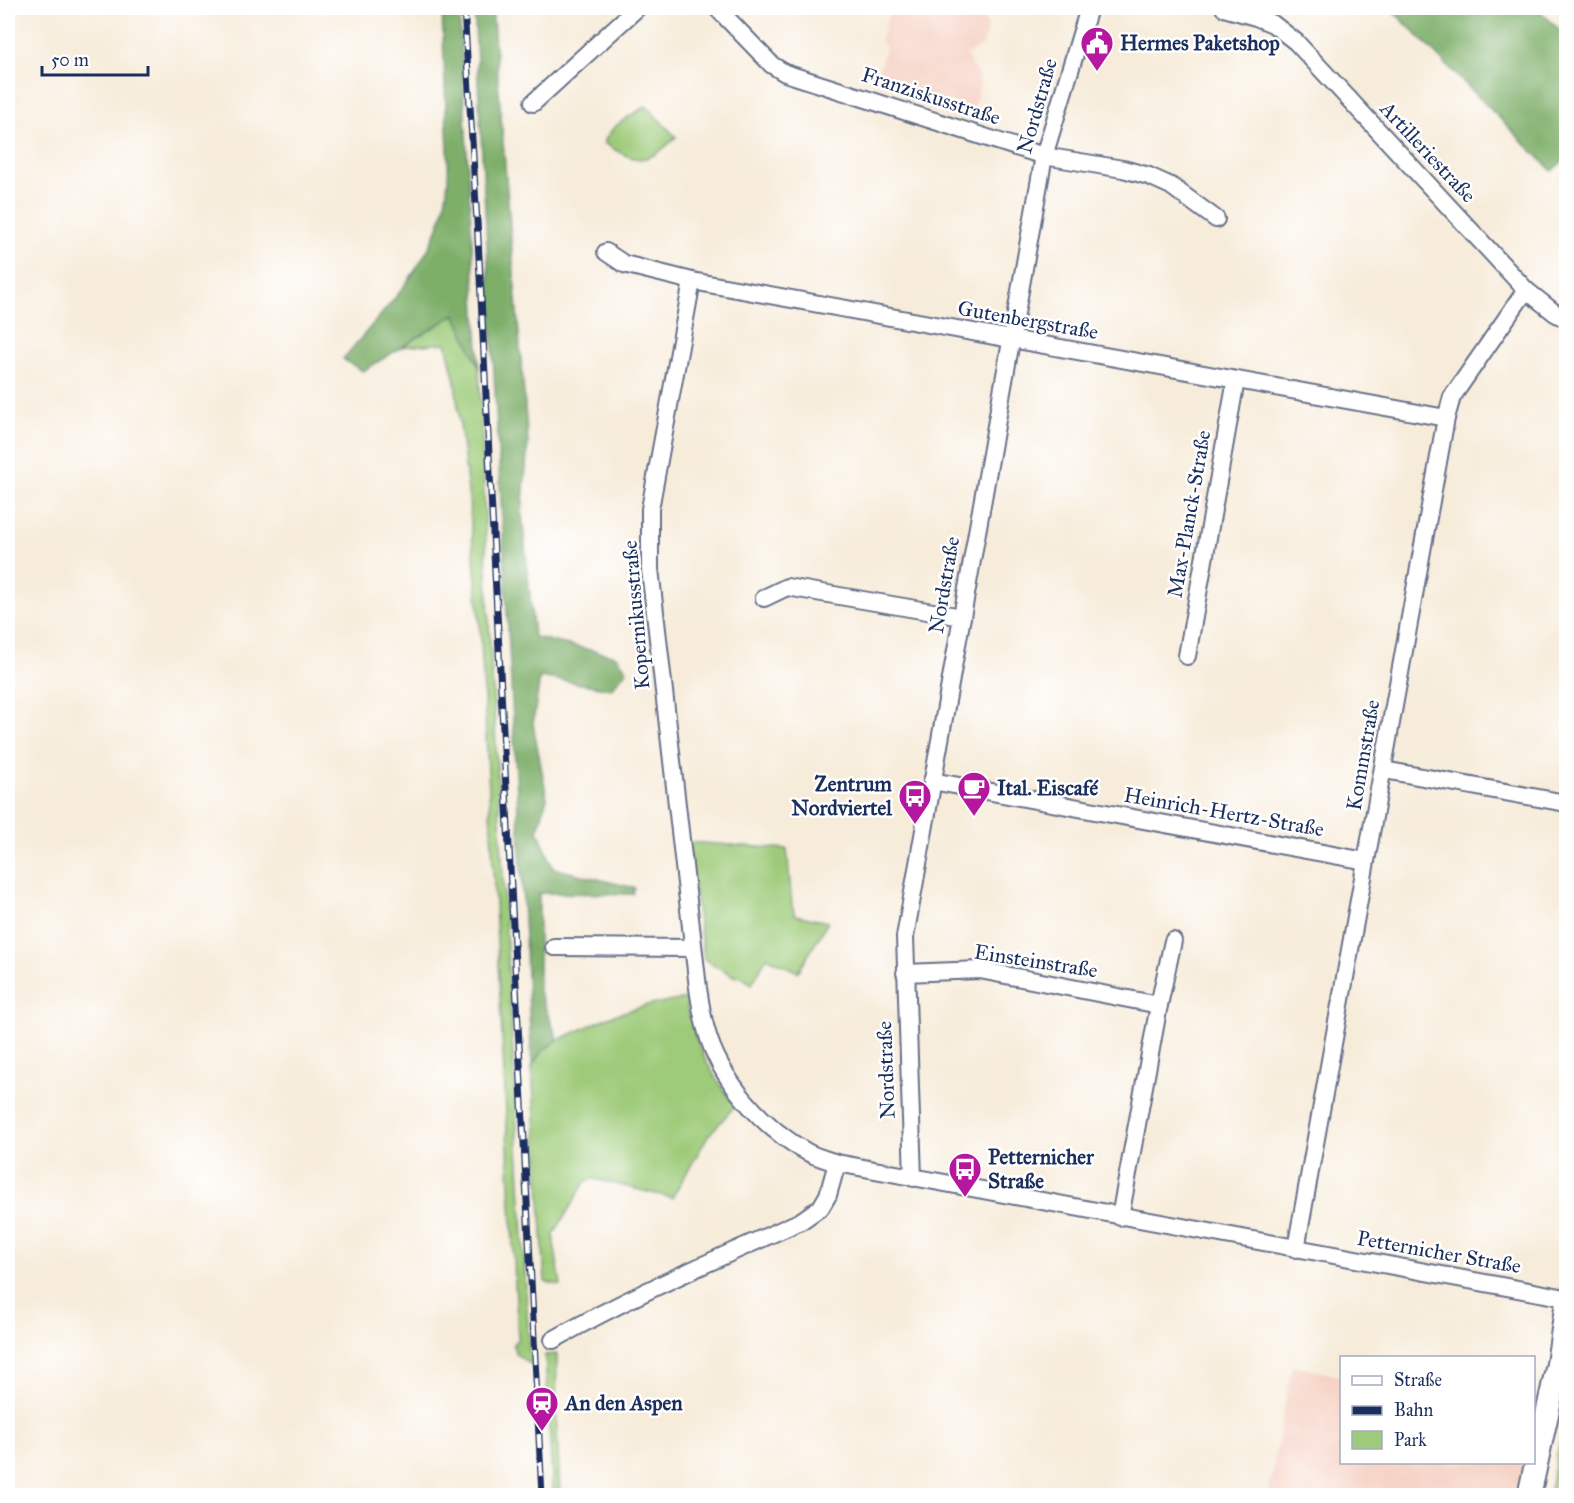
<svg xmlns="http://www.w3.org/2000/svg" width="1574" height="1503" font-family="'IM FELL Great Primer',serif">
<rect width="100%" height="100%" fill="#fff"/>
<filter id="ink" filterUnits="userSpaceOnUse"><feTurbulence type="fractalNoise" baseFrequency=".0167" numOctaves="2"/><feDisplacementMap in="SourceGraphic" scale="12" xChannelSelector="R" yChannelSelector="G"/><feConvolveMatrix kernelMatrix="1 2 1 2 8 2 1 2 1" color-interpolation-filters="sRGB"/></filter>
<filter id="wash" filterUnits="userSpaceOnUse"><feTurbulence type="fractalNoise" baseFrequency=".008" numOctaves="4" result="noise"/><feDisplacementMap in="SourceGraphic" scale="24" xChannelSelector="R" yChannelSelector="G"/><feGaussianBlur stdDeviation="1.35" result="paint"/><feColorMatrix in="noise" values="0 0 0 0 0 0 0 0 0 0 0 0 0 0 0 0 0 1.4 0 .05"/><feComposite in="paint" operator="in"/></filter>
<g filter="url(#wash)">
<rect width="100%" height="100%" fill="#f7ecda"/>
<g fill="#f6d2c4">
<path d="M916 8H977L988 26 983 45 966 54 977 75 980 85 973 108 947 100 945 103 904 90V86L876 78 886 46 880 43 890 9 913 16Z"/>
<path d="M1292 1366 1341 1376 1342 1462 1530 1463 1523 1495 1268 1496Z"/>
</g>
<g fill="#9ecb79" stroke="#5c7d6c" stroke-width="1.5">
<path d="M646 106 676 137C646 167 636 163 604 143 610 125 631 116 646 106Z"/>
<path d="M456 314 479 367 489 621 530 1364 516 1354 513 1345 518 1338 481 640 469 500 455 382 446 343 402 347Z"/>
<path d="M688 842 787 849 792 906 795 915 828 922 798 972 767 957 752 984 739 976 735 977 704 959Z"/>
<path d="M686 999C691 1039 711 1074 735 1106L708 1136 672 1198 599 1180 591 1179 585 1182 554 1234V1243L561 1285 545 1282 532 1067 541 1052 558 1040 611 1016 647 1005Z"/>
<path d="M557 1354 556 1407 560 1495 553 1496 545 1355Z"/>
<path d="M1566 1416V1441L1557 1495H1549L1562 1429Z"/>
</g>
<g fill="#7eaf69" stroke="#4c6f64" stroke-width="1.5">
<path d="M442 8H459L479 367 455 314 363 371 343 359C377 318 417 279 437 230 453 192 448 152 446 112 445 77 443 43 442 8Z"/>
<path d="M474 8H492L528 443 522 514 534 637 616 656 627 670 611 689 540 677 533 724 547 798 538 830 553 868 635 888 633 894 539 893V992L558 1040 541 1052 532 1067Z"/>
<path d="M1390 8H1537L1566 36V158L1552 171Z"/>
</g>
</g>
<g filter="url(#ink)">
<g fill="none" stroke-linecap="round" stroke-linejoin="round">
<defs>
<g id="minor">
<path d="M717 8 772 65 785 73 1044 156 1123 169 1149 176 1171 186 1216 219"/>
<path d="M1224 8 1256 17 1273 24 1296 42 1526 290 1555 313 1566 319"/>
<path d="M533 103 637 8"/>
<path d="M606 252 624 264 692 281 1446 418"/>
<path d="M692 281 650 509V569L698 988C700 1001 702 1016 706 1029 719 1079 762 1127 807 1152 816 1157 828 1160 837 1163L1566 1298"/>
<path d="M764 598 787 587 962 617"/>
<path d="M1187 656 1236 380"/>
<path d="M1384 770 1566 803"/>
<path d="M932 781 1366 861"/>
<path d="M554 947 693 948"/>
<path d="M905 973 980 970 1159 1005 1120 1217"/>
<path d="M1159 1005 1173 941"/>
<path d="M913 1178 905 937 1044 156 1089 8"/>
<path d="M1296 1249 1446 418 1452 397 1526 290"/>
<path d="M553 1340C632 1295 717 1259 801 1221L821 1207 828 1195 837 1163"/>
</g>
<path id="secondary" d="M1529 1496 1558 1364 1566 1308"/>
</defs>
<use href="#minor" stroke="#687189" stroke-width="20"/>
<use href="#secondary" stroke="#687189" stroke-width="26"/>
<use href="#minor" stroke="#fff" stroke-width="16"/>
<use href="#secondary" stroke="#fff" stroke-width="22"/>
<defs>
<path id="rail" d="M464 8 478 238 542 1496"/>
</defs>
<use href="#rail" stroke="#1b2f5e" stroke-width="7"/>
<use href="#rail" stroke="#fff" stroke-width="4.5" stroke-dasharray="14" stroke-linecap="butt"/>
</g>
</g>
<defs>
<symbol id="civic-pin" viewBox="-11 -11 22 30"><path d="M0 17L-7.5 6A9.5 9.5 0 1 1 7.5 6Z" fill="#b5179e" stroke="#fff"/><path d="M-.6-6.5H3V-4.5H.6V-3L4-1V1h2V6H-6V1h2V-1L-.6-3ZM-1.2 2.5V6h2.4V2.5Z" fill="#fff"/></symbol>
<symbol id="cafe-pin" viewBox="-11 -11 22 30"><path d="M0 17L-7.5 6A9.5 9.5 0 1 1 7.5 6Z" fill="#b5179e" stroke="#fff"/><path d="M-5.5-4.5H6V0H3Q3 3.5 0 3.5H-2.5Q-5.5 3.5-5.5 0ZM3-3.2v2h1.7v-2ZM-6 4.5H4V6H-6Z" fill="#fff"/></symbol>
<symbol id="bus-pin" viewBox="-11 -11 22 30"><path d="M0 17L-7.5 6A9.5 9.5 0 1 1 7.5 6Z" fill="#b5179e" stroke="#fff"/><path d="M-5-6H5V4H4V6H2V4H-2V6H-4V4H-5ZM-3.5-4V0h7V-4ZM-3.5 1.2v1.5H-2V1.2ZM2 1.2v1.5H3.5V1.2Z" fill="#fff"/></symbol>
<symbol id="station-pin" viewBox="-11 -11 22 30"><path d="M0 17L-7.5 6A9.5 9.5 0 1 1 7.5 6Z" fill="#b5179e" stroke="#fff"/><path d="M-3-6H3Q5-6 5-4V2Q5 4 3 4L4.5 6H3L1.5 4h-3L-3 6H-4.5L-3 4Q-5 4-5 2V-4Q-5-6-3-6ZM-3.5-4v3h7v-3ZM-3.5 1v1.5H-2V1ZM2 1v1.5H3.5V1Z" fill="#fff"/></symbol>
</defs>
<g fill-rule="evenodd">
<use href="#civic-pin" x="1078" y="24" width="38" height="52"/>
<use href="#cafe-pin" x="955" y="769" width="38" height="52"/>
<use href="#bus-pin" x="896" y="777" width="38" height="52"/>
<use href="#bus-pin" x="946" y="1150" width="38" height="52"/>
<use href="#station-pin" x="523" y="1384" width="38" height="52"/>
</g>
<g text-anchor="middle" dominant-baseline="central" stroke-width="5" stroke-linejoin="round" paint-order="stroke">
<g font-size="21" font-weight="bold" fill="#1b2f5e" stroke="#fff" text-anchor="start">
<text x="1120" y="43">Hermes Paketshop</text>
<text x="892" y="784" text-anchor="end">Zentrum<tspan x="892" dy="24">Nordviertel</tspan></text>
<text x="997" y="788">Ital. Eiscafé</text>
<text x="988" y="1157">Petternicher<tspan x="988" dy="24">Straße</tspan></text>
<text x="565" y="1403">An den Aspen</text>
</g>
<g font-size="21" fill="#1b2f5e" stroke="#fff">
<text transform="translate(931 96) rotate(18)">Franziskusstraße</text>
<text transform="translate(1037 106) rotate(-74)">Nordstraße</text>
<text transform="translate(1428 152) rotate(47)">Artilleriestraße</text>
<text transform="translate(1028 320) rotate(10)">Gutenbergstraße</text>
<text transform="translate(1189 514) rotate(-80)">Max-Planck-Straße</text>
<text transform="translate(944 585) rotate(-80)">Nordstraße</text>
<text transform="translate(636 615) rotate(-95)">Kopernikusstraße</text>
<text transform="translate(1363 755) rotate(-80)">Kommstraße</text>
<text transform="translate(1224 812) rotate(10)">Heinrich-Hertz-Straße</text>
<text transform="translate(1036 961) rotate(9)">Einsteinstraße</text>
<text transform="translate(886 1070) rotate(-92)">Nordstraße</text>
<text transform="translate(1439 1252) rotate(10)">Petternicher Straße</text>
</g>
</g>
<rect width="1574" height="1503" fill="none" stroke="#fff" stroke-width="30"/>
<rect x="1340" y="1356" width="195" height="108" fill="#ffffff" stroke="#a4acbf" stroke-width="1.5"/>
<rect x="1352" y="1376" width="30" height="9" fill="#ffffff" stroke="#a4acbf" stroke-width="1.5"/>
<text x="1394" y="1386" font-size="18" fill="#1b2f5e">Straße</text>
<rect x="1352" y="1406" width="30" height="9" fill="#1b2f5e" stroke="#a4acbf" stroke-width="1.5"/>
<text x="1394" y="1416" font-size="18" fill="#1b2f5e">Bahn</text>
<rect x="1352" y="1431" width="30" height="18" fill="#9ecb79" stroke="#a4acbf" stroke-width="1.5"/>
<text x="1394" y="1446" font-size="18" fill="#1b2f5e">Park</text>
<path d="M42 66v9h106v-9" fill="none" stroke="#1b2f5e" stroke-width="3"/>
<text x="51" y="66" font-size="18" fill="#1b2f5e" stroke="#ffffff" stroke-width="4.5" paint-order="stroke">50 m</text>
</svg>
